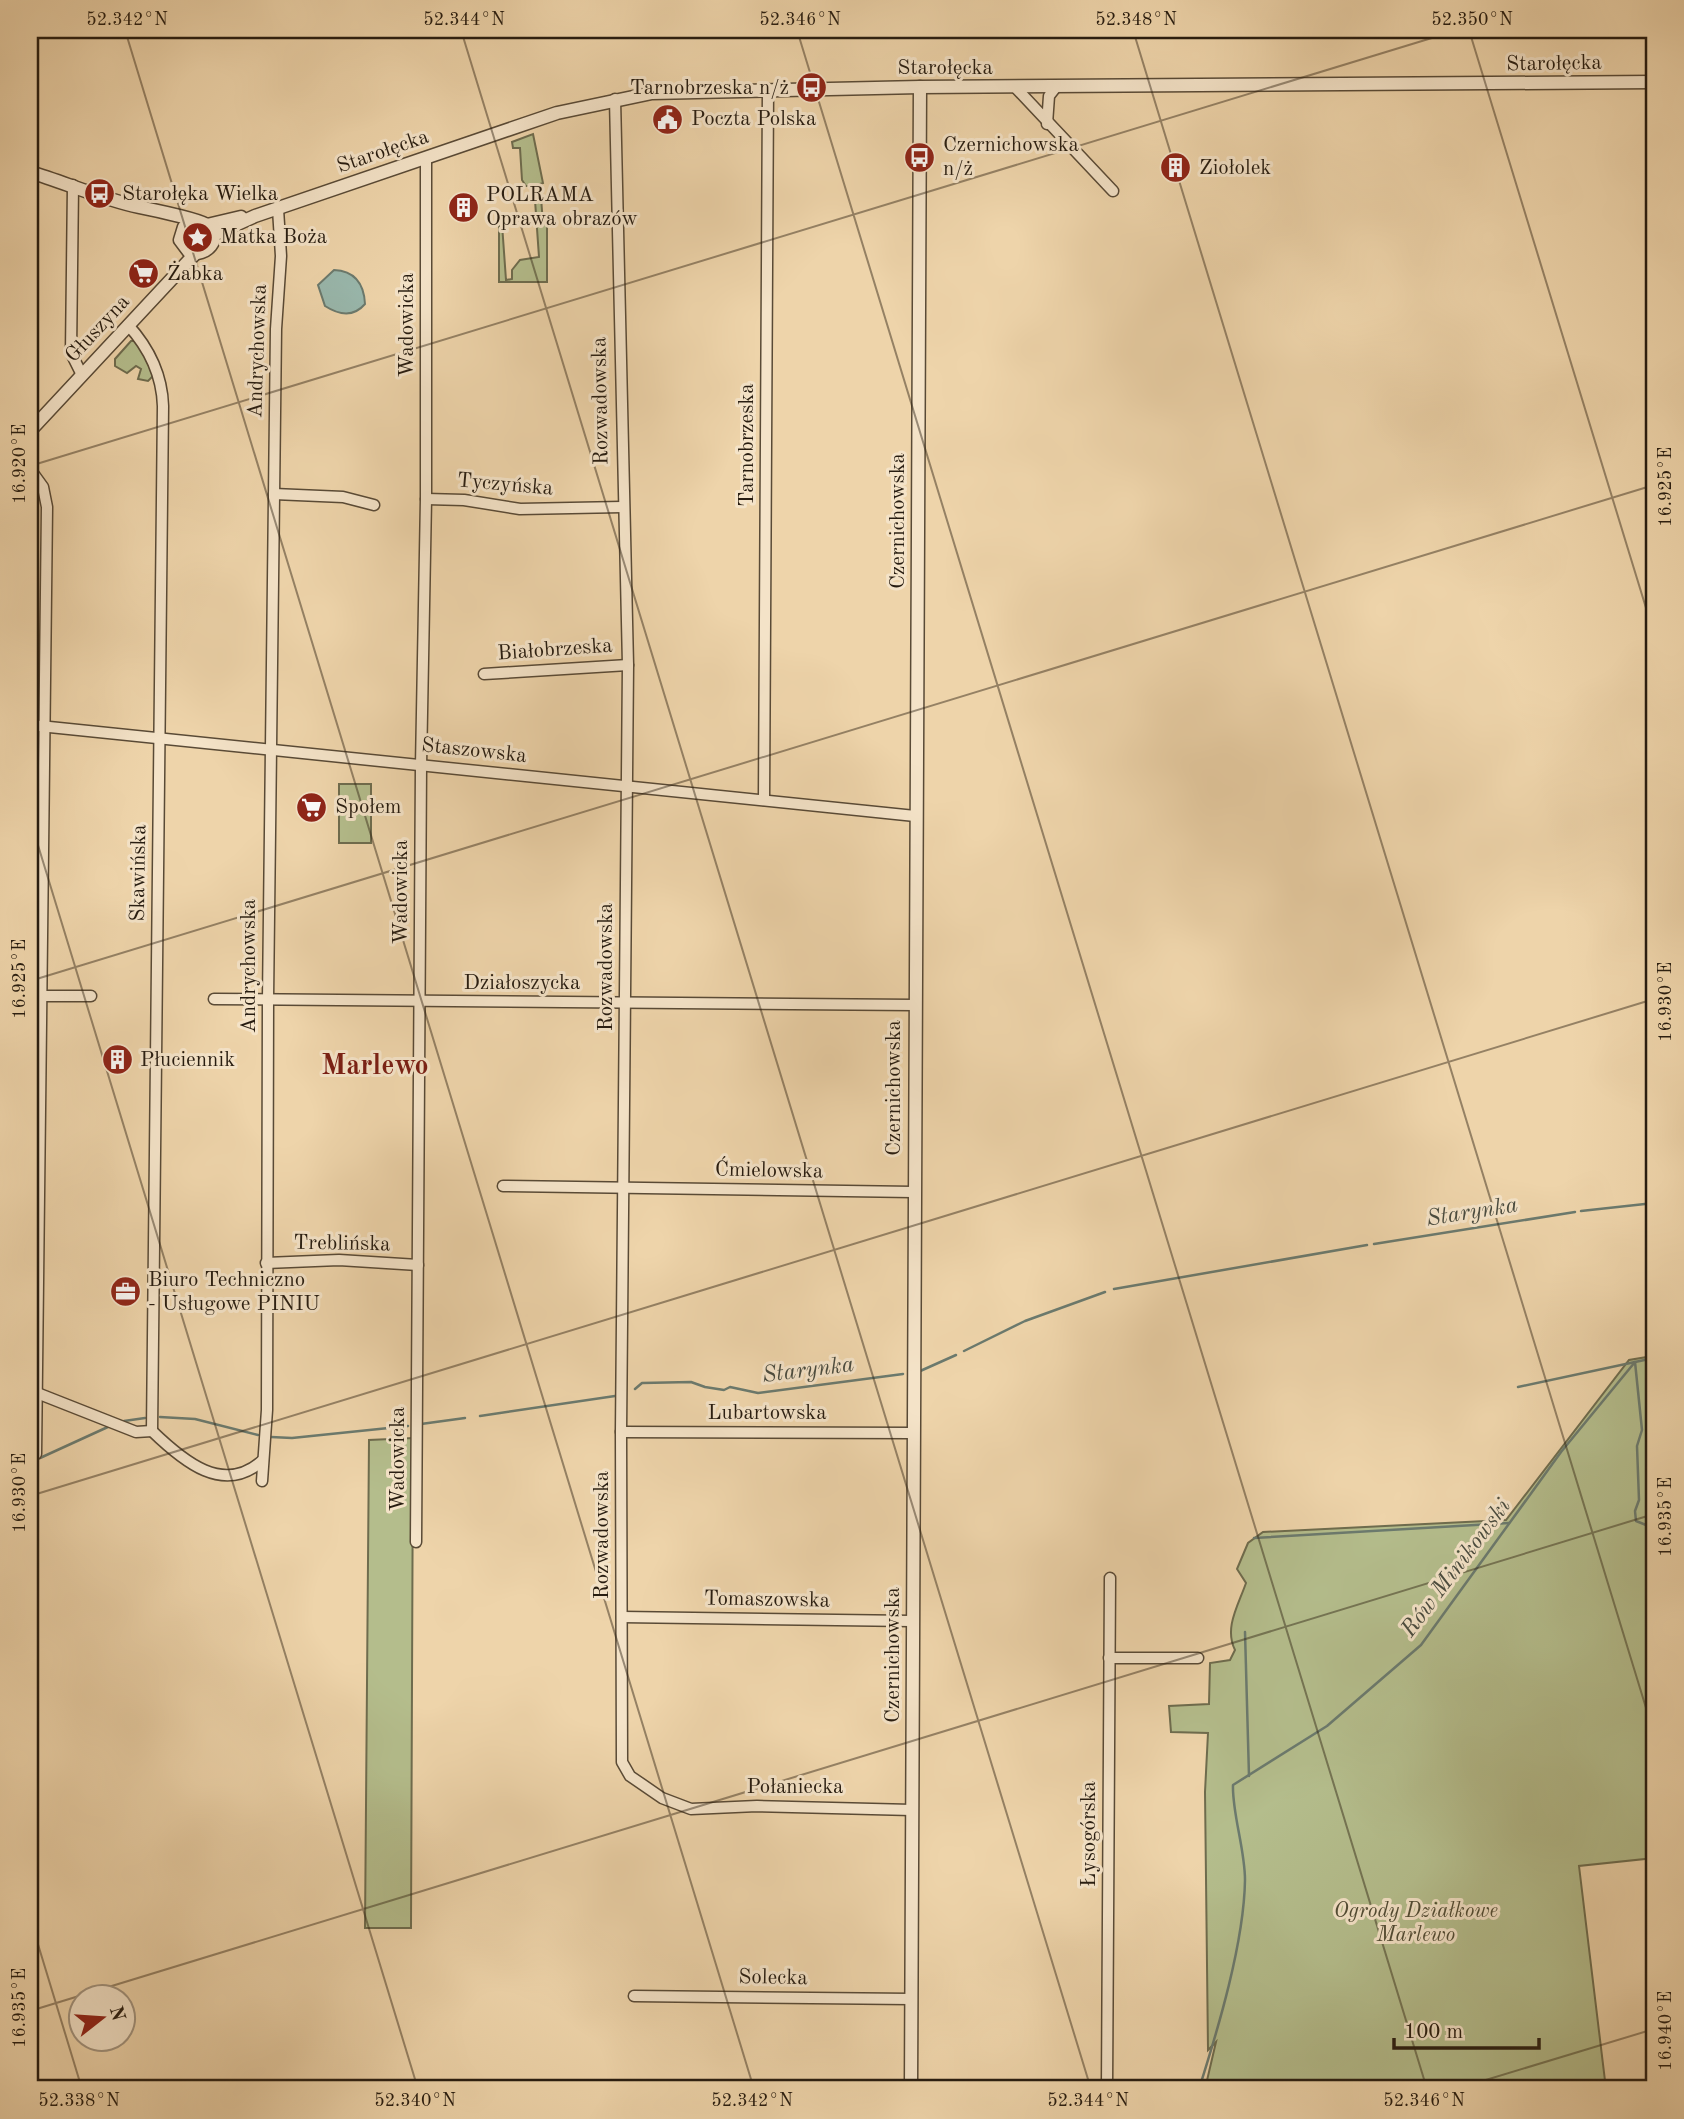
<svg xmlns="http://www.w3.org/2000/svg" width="1684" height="2119" font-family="'Old Standard TT',serif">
<rect width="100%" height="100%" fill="#eed4aa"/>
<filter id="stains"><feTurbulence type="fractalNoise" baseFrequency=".00286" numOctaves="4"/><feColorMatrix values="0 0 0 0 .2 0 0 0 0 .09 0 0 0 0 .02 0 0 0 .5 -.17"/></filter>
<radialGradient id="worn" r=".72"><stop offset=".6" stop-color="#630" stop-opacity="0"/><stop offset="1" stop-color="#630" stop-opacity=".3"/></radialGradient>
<g fill="#b4bd8c" stroke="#6e6c4e" stroke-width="2">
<path d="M533 134 543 183 540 184 543 224H547V282H499V220L502 224 506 280 512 279V270L520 260 539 257 534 186H526L522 180 520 148H513L512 142Z"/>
<path d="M131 341H138L154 375 148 381 138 379 141 369 136 366 127 373 115 366V359Z"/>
<rect x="339" y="784" width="32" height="59"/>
<path d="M1647 1357V1511L1654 1510V1858L1579 1866 1606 2089H1205L1216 2042 1208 2050 1205 1792 1208 1733 1171 1732 1169 1706 1209 1704 1210 1663 1230 1660 1235 1650C1224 1628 1238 1606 1246 1583L1237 1569 1248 1543 1263 1532 1506 1520 1629 1360Z"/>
<path d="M413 1438 411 1928H365L369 1440Z"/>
</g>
<path fill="#99b8ad" stroke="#6b7a6e" stroke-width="2" d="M334 270C355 271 364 283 365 304 353 318 339 315 325 306L318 285Z"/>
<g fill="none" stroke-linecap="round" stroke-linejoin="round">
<g stroke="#6b7a6e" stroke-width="2.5">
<path d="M1581 1211 1654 1203"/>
<path d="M1374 1244 1575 1212"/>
<path d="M1114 1289 1367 1245"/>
<path d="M964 1351 1025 1321 1105 1292"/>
<path d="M918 1372 956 1355"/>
<path d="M1518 1387 1635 1362 1642 1430 1637 1446 1639 1500 1635 1511 1636 1521 1646 1525 1654 1523"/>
<path d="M635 1389 642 1383 691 1382 705 1387 724 1390 730 1387 758 1393 903 1374"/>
<path d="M480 1416 615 1396"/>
<path d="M160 1417 195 1419 258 1435"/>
<path d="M124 1421 145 1418"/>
<path d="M421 1424 465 1418"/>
<path d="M271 1437 292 1438 408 1426"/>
<path d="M40 1458 110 1426"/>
<path d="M30 1462 32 1461"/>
<path d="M1254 1538 1509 1523"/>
<path d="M1245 1632 1249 1776"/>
<path d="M1199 2089C1218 2029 1244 1943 1245 1880 1245 1849 1232 1813 1233 1785L1327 1726 1421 1645 1561 1452 1635 1362 1654 1358"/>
</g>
<defs>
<g id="minor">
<path d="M1015 87 1113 191"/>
<path d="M615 99 628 665 621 1432 622 1762 630 1776 662 1798 691 1809 757 1806 912 1810"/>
<path d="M1047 124 1049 96 1056 87"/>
<path d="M73 185 71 353 82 375"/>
<path d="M128 325C149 348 162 375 163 406L152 1431"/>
<path d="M30 469 43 487 47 507 36 1454"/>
<path d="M274 494 343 497 374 505"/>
<path d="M426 499 464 500 520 509 622 507"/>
<path d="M484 674 628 665"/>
<path d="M30 725 915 816"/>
<path d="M764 800 768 89"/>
<path d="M30 996H91"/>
<path d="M214 999 914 1005"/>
<path d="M503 1186 913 1192"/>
<path d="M266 1263 339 1260 418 1265"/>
<path d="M37 1393 136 1432 152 1431"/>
<path d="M152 1431C183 1461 224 1496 263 1460"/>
<path d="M621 1432 913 1433"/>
<path d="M262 1481 267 1410 268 999 276 329 281 256 278 209"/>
<path d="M416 1542 421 766 426 499V158"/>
<path d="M622 1617 911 1621"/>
<path d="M1109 1658H1198"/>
<path d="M634 1996 911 1999"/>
<path d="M1107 2089 1110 1578"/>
</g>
<g id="tertiary">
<path d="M30 172C66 183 102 199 139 207 149 209 202 220 207 225 224 238 206 258 189 252L180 240 184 227 193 221"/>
<path d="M207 225 241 217"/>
<path d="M213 235 255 216 557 113 652 93 920 87 1654 82"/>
<path d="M30 431 195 254"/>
<path d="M911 2089 920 87"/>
</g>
</defs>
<use href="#minor" stroke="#594a36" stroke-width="13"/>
<use href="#tertiary" stroke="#594a36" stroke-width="15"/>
<use href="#minor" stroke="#f4e3c8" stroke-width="10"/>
<use href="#tertiary" stroke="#f4e3c8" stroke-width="12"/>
</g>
<path fill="none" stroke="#271c10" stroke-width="2" stroke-opacity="0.45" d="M125 30 754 2089M461 30 1091 2089M797 30 1427 2089M1133 30 1654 1734M1469 30 1654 634M30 466 1458 30M30 819 418 2089M30 981 1654 485M30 1496 1654 999M30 1918 82 2089M30 2011 1654 1514M1456 2089 1654 2029"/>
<defs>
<symbol id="bus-disc" viewBox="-11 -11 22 22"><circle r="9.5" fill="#8f2418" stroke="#f4e3c8"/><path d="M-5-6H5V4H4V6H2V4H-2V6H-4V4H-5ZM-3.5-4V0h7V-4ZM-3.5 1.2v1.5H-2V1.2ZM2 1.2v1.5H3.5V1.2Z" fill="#fff"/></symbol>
<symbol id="civic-disc" viewBox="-11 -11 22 22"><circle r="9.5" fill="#8f2418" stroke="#f4e3c8"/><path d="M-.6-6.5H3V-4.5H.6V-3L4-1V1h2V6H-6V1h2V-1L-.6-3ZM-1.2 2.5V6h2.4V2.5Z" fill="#fff"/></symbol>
<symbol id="building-disc" viewBox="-11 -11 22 22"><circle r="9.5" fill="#8f2418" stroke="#f4e3c8"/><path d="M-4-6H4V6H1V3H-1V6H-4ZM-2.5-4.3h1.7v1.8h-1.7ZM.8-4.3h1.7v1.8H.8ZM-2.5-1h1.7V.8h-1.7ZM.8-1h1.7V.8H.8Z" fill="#fff"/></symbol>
<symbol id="sight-disc" viewBox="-11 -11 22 22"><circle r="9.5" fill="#8f2418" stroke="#f4e3c8"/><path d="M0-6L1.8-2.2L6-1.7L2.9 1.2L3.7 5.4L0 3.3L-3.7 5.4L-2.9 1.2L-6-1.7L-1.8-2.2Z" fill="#fff"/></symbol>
<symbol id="supermarket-disc" viewBox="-11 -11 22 22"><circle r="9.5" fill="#8f2418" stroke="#f4e3c8"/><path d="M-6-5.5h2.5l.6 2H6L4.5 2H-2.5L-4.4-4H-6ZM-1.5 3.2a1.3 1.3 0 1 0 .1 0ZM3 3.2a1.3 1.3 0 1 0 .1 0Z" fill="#fff"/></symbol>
<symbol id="office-disc" viewBox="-11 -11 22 22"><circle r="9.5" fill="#8f2418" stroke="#f4e3c8"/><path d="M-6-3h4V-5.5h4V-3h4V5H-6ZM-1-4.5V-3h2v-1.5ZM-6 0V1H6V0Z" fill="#fff"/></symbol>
</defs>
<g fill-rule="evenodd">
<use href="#bus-disc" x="794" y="70" width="35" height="35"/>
<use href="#civic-disc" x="650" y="102" width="35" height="35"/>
<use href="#bus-disc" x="902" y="140" width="35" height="35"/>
<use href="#building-disc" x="1158" y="150" width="35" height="35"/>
<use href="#bus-disc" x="82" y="176" width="35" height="35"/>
<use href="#building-disc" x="446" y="190" width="35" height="35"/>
<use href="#sight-disc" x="180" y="220" width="35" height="35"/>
<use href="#supermarket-disc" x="126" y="256" width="35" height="35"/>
<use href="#supermarket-disc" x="294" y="790" width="35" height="35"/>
<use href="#building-disc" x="100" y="1042" width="35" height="35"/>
<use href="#office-disc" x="108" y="1274" width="35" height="35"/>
</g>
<g text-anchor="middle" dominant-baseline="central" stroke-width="6" stroke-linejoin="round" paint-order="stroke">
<g font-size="21" fill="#271c10" stroke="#f4e3c8">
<text transform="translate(1554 64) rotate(-1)">Starołęcka</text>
<text x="945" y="68">Starołęcka</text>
<text transform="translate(383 152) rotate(-19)">Starołęcka</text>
<text transform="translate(407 325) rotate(-90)">Wadowicka</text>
<text transform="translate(98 329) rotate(-47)">Głuszyna</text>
<text transform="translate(258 351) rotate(-88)">Andrychowska</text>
<text transform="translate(601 401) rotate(-91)">Rozwadowska</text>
<text transform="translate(747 445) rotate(-90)">Tarnobrzeska</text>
<text transform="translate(505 485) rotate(5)">Tyczyńska</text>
<text transform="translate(898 521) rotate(-90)">Czernichowska</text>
<text transform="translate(555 650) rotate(-4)">Białobrzeska</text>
<text transform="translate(474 751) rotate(6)">Staszowska</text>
<text transform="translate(139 873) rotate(-89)">Skawińska</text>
<text transform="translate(401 892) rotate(-90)">Wadowicka</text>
<text transform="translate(249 966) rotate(-90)">Andrychowska</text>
<text transform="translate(606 967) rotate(-90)">Rozwadowska</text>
<text x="522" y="983">Działoszycka</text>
<text transform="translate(894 1088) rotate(-90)">Czernichowska</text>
<text transform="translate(769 1171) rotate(1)">Ćmielowska</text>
<text transform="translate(342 1244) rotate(1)">Treblińska</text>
<text x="767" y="1413">Lubartowska</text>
<text transform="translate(398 1459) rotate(-90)">Wadowicka</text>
<text transform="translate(602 1535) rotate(-90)">Rozwadowska</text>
<text transform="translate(767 1600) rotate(1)">Tomaszowska</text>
<text transform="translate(893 1655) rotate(-90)">Czernichowska</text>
<text x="795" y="1787">Połaniecka</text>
<text transform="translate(1089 1834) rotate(-90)">Łysogórska</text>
<text transform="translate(773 1978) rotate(1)">Solecka</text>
</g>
<g font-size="21" fill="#271c10" stroke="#f4e3c8" text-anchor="start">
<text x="789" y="88" text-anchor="end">Tarnobrzeska n/ż</text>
<text x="691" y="119">Poczta Polska</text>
<text x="943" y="145">Czernichowska<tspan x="943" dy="24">n/ż</tspan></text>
<text x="1199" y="168">Ziołolek</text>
<text x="122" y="194">Starołęka Wielka</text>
<text x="486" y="195">POLRAMA<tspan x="486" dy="24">Oprawa obrazów</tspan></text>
<text x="220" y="237">Matka Boża</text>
<text x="167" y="274">Żabka</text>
<text x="335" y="807">Społem</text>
<text x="140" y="1060">Płuciennik</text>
<text x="148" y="1280">Biuro Techniczno<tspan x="148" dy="24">- Usługowe PINIU</tspan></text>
</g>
<g font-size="21" font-style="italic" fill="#514c35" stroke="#f4e3c8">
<text x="1416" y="1911">Ogrody Działkowe<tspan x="1416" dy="24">Marlewo</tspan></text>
</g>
<g font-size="23" font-style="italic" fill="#494b3f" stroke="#f4e3c8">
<text transform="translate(1472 1212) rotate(-9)">Starynka</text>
<text transform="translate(808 1370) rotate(-7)">Starynka</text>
<text transform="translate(1456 1568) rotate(-53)">Rów Minikowski</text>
</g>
<g font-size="28" font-weight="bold" fill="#7a1f14" stroke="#f4e3c8">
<text x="375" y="1067">Marlewo</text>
</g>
</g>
<rect width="1684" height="2119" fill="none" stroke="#eed4aa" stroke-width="77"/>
<g transform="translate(102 2018) rotate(73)"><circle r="33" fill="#f4e3c8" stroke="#a2937e" stroke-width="2"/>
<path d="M0-5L12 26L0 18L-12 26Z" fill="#8f2418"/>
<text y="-10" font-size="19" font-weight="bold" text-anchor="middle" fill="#271c10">N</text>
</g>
<path d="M1394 2038v10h145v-10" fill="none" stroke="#271c10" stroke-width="3.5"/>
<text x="1404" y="2038" font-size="21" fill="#271c10" stroke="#f4e3c8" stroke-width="5" paint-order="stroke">100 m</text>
<rect x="38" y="38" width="1608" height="2042" fill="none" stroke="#271c10" stroke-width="2.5"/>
<g font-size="18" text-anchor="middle" fill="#271c10">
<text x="127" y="25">52.342°N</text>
<text x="464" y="25">52.344°N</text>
<text x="800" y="25">52.346°N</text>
<text x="1136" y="25">52.348°N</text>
<text x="1472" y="25">52.350°N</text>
<text transform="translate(19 464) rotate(-90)" y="6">16.920°E</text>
<text transform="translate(1665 487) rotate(-90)" y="6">16.925°E</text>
<text transform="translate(19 979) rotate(-90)" y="6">16.925°E</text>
<text transform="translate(1665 1002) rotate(-90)" y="6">16.930°E</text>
<text transform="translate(19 1493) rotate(-90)" y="6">16.930°E</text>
<text transform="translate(1665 1517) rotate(-90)" y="6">16.935°E</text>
<text transform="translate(19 2008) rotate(-90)" y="6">16.935°E</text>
<text transform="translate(1665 2031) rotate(-90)" y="6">16.940°E</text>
<text x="79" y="2106">52.338°N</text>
<text x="415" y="2106">52.340°N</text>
<text x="752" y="2106">52.342°N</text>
<text x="1088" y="2106">52.344°N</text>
<text x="1424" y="2106">52.346°N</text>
</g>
<rect width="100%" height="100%" filter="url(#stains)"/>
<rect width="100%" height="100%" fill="url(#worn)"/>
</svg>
